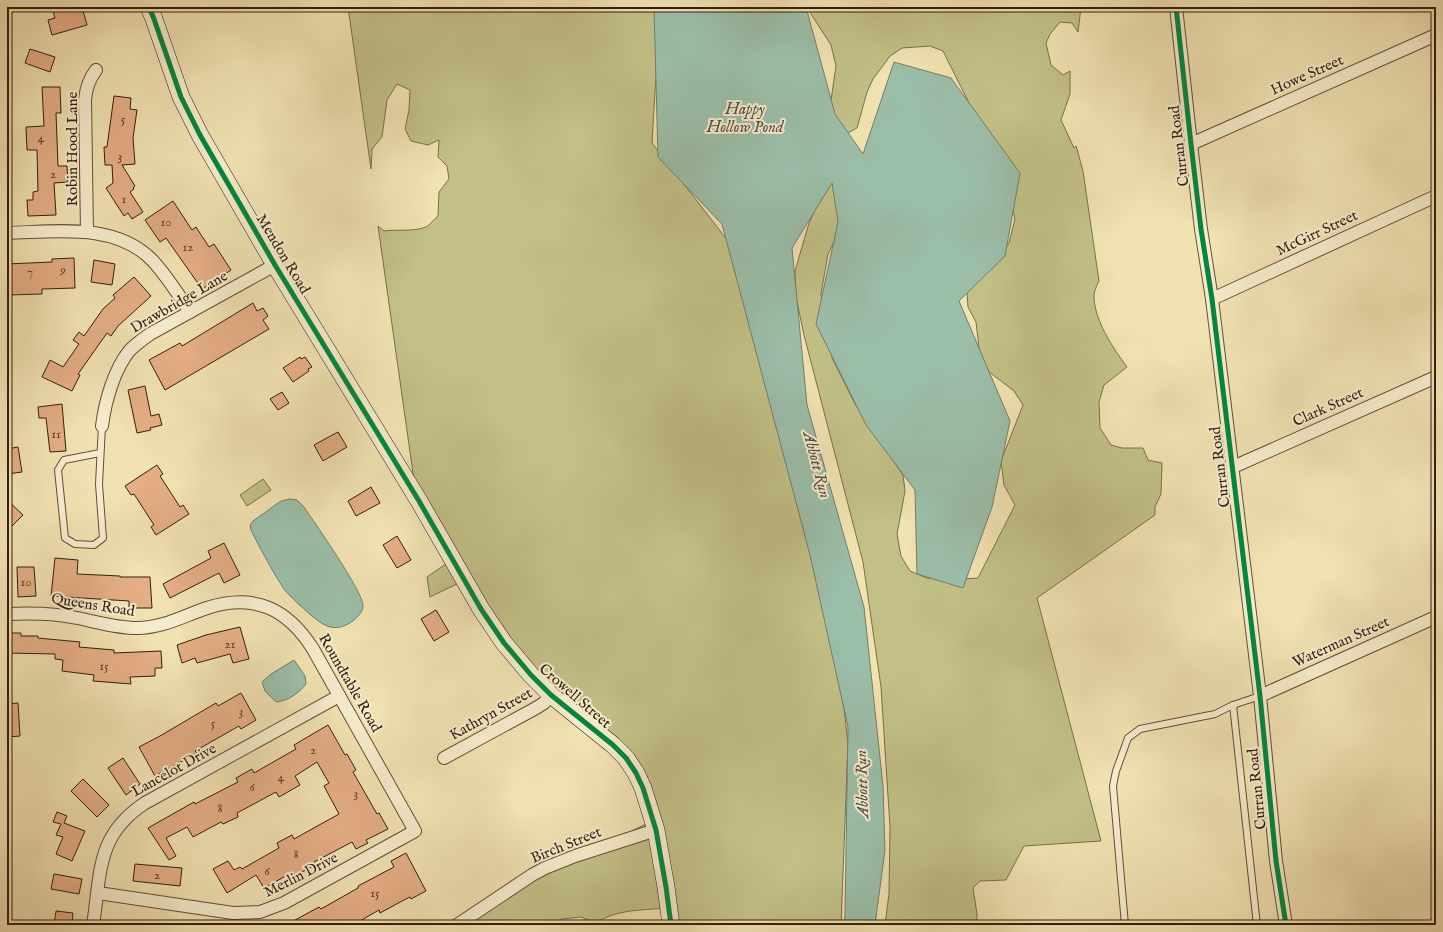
<svg xmlns="http://www.w3.org/2000/svg" width="1443" height="932" font-family="'IM FELL English',serif">
<rect width="100%" height="100%" fill="#f1e2b2"/>
<filter id="stains"><feTurbulence type="fractalNoise" baseFrequency=".005" numOctaves="4"/><feColorMatrix values="0 0 0 0 .2 0 0 0 0 .09 0 0 0 0 .02 0 0 0 .5 -.17"/></filter>
<radialGradient id="worn" r=".72"><stop offset=".6" stop-color="#630" stop-opacity="0"/><stop offset="1" stop-color="#630" stop-opacity=".3"/></radialGradient>
<g fill="#c2c087" stroke="#7b6e4b">
<path d="M348 7H660L652 143 731 245 837 645 848 744 841 925H671L668 908C647 910 610 909 595 925H591L588 920 581 917 562 919 554 925H475L474 913 566 863 648 823 642 785 554 695 463 581 430 597 427 577 453 559 416 494 378 226 384 231C397 229 413 232 426 227 430 225 434 219 438 216L439 192 449 179 447 166 438 157 439 140 428 145 411 141 405 129 409 110 410 90 397 84 387 100 382 137 372 149 371 169Z"/>
<path d="M808 7H1081L1078 32 1072 23 1060 22 1050 34 1046 43 1051 65 1063 75 1070 71V94L1061 120 1074 148 1076 146 1077 149 1083 171 1099 281C1097 285 1094 291 1094 296 1094 320 1113 348 1127 367L1104 385 1099 402 1100 428 1111 445 1122 448H1143L1148 460 1162 463 1161 494 1155 507V515L1037 598 1101 841 1024 846 1006 880 980 881 973 888 977 914V925H885L889 894 890 827 881 687 863 562 804 335 796 297 795 271 809 223 831 176 842 163 838 234 828 254 821 294 832 358 855 404 903 475 905 491 897 534 901 556 910 571 927 578 949 580 978 578 1015 505 1004 485 1001 461 1023 405 1014 391 988 371 980 356 976 322 968 307 967 293 975 276 1001 255 1009 243 1015 219 1007 186 970 105 943 51 930 46 902 48 890 56 873 79 867 92 857 128 848 133 838 130 831 100 836 66 831 45 811 14Z"/>
<path d="M263 479 271 490 247 506 240 495Z"/>
</g>
<g fill="#9bbea9" stroke="#727e6b">
<path d="M654 7H806L835 114 863 154 894 62 951 78 1020 173 1005 256 959 301 1010 421 992 507 963 588 917 574 915 490 866 425 816 324 838 222 832 183 792 248 807 405 864 607 883 786 885 850 875 925H842L845 917 848 727 810 555 722 224 658 157Z"/>
<path d="M289 499 297 500 304 507C314 522 364 593 363 606 363 613 354 621 348 624 341 628 333 629 325 625 317 622 289 596 284 589 272 571 261 550 251 530L250 525 253 521 281 501Z"/>
<path d="M294 660 305 676 306 684C299 693 288 701 276 702L265 691 262 682 271 674Z"/>
</g>
<g fill="#e5ae85" stroke="#341d0f">
<path d="M66 7H82L87 25 52 35 48 20 55 18 53 11Z"/>
<path d="M30 49 55 57 50 72 25 63Z"/>
<path d="M42 87H60L61 113H56L58 166H67L68 182 54 183 56 215 28 216 27 200H33V192L38 191 37 150H27L26 127 44 126Z"/>
<path d="M114 96 131 98 130 109 137 110 133 138 135 164 122 165 135 186 133 188 134 189 130 192 143 212 132 219 128 213 124 216 106 188 113 183 112 165H105L104 147H107Z"/>
<path d="M173 201 192 230 196 227 209 247 214 244 231 270 202 289 166 238 160 242 145 220Z"/>
<path d="M74 258 75 288 42 289V294L7 295V264L52 262V259Z"/>
<path d="M94 260 115 264 112 285 91 282Z"/>
<path d="M134 277 151 296 118 326 111 336 107 333 78 374 80 375 72 391 42 377 50 360 63 367 79 344 73 340 79 332 84 336 103 309 115 298 113 295Z"/>
<path d="M253 303 257 311 263 308 268 316 263 320 269 329 165 390 149 360 180 343 182 346Z"/>
<path d="M300 357 301 359 305 357 312 367 308 369 309 371 293 382 283 368Z"/>
<path d="M145 386 151 416 159 414 162 425 150 428 151 430 137 433 128 390Z"/>
<path d="M282 392 289 403 278 410 270 399Z"/>
<path d="M62 404 66 451 50 452 46 418H39L38 407Z"/>
<path d="M338 432 347 447 323 461 314 445Z"/>
<path d="M18 447 22 472 7 474V449Z"/>
<path d="M157 465 163 474 160 476 180 507 183 505 189 514 156 535 151 527 154 525 134 494 131 495 125 486Z"/>
<path d="M371 487 380 503 356 516 348 501Z"/>
<path d="M7 500 23 515 7 531Z"/>
<path d="M397 536 411 560 397 568 383 545Z"/>
<path d="M224 543 240 575 224 583 219 573 170 598 163 584 211 558 208 551Z"/>
<path d="M55 558 78 560 77 574 120 576V577H150L152 608H129V601L51 596Z"/>
<path d="M17 567H34L36 596 18 597Z"/>
<path d="M436 610 449 632 434 641 421 619Z"/>
<path d="M240 627 249 659 233 663 230 654 197 663 195 658 182 663 177 645 206 635Z"/>
<path d="M7 633H21V636H38V638L80 642 79 647 114 650V653L161 651 162 668H155V676L130 677 131 684 93 681 94 675 62 671 63 660 55 659V654L7 653Z"/>
<path d="M241 693 256 720 241 729 239 726 195 751 197 753 155 776 139 747 160 736 216 703 218 706Z"/>
<path d="M18 703 20 736 7 737V704Z"/>
<path d="M328 725 345 755 347 754 356 770 353 772 377 814 379 813 388 829 366 840 368 843 356 849 352 842 314 862 315 865 295 876 293 872 264 888 256 875 227 893 213 869 228 861 234 870 240 867 242 869 279 848 277 843 292 835 294 839 339 814 324 786 329 783 317 762 295 776 300 785 279 797 276 792 237 813 238 817 223 824 221 822 193 837 187 827 166 838 176 856 169 860 148 828 194 802 195 804 238 782 236 778 252 769 254 773 296 749 294 745Z"/>
<path d="M123 758 140 784 126 795 108 768Z"/>
<path d="M83 779 109 805 97 817 71 791Z"/>
<path d="M57 812 67 816 64 823 85 831 72 861 56 854 63 837 56 835 61 824 53 822Z"/>
<path d="M406 853 426 891 411 899 410 897 404 900 380 913 379 910 353 925H286L319 907 321 909 358 888V886L394 867 391 861Z"/>
<path d="M135 864 182 868 180 886 133 881Z"/>
<path d="M54 874 82 879 79 894 51 889Z"/>
<path d="M56 911 73 913 72 925H54Z"/>
</g>
<g fill="none" stroke-linecap="round" stroke-linejoin="round">
<defs>
<g id="lane">
<path d="M100 453 64 460 58 470 65 538 75 544 94 545 103 538 99 484 102 426"/>
<path d="M1233 705 1257 925"/>
<path d="M1125 925 1113 786 1116 771 1128 738 1140 729 1215 714 1233 705 1260 696"/>
</g>
<g id="street">
<path d="M1176 7 1191 144 1201 229 1212 299 1260 696 1276 861 1286 925"/>
<path d="M1191 144 1436 35"/>
<path d="M87 232 85 100C86 88 89 79 96 70"/>
<path d="M7 233C55 232 115 222 152 260 167 276 178 294 190 312"/>
<path d="M1212 299 1436 196"/>
<path d="M102 426C105 402 114 369 130 350 136 344 143 339 150 334L275 265"/>
<path d="M1233 467 1436 377"/>
<path d="M7 614C30 613 54 613 77 618 97 622 116 628 137 628 163 628 183 616 207 608 254 593 287 608 313 649L415 831 284 903 260 912 233 913 98 893"/>
<path d="M1260 696 1436 617"/>
<path d="M444 758 536 708 544 703 551 695"/>
<path d="M93 925C101 873 96 835 145 803L339 696"/>
<path d="M457 925 532 875 545 868 575 856 656 830"/>
</g>
<path id="secondary" d="M149 7 154 19 181 97 200 135 275 265 419 501 481 609 504 643 531 675 551 695 613 745 626 758 636 773 643 788 656 830 666 887 671 925"/>
</defs>
<use href="#lane" stroke="#634e38" stroke-width="8"/>
<use href="#street" stroke="#634e38" stroke-width="14"/>
<use href="#secondary" stroke="#341d0f" stroke-width="18"/>
<use href="#lane" stroke="#f6eccd" stroke-width="6"/>
<use href="#street" stroke="#f6eccd" stroke-width="12"/>
<use href="#secondary" stroke="#f6eccd" stroke-width="17"/>
<defs>
<g id="cycleway">
<path d="M149 7 154 19 181 97 200 135 275 265 419 501 481 609 504 643 531 675 551 695 613 745 626 758 636 773 643 788 656 830 666 887 671 925"/>
<path d="M1176 7 1191 144 1201 229 1212 299 1260 696 1276 861 1286 925"/>
</g>
</defs>
<use href="#cycleway" stroke="#f6eccd" stroke-width="8"/>
<use href="#cycleway" stroke="#00873e" stroke-width="5"/>
</g>
<g text-anchor="middle" dominant-baseline="central" stroke-width="4" stroke-linejoin="round" paint-order="stroke">
<g font-size="13" fill="#60412c">
<text x="123" y="119">5</text>
<text x="41" y="138">4</text>
<text x="120" y="156">3</text>
<text x="53" y="174">2</text>
<text x="124" y="199">1</text>
<text x="166" y="222">10</text>
<text x="188" y="247">12</text>
<text x="63" y="270">9</text>
<text x="30" y="272">7</text>
<text x="56" y="434">11</text>
<text x="26" y="582">10</text>
<text x="230" y="644">21</text>
<text x="104" y="666">15</text>
<text x="241" y="711">3</text>
<text x="213" y="723">5</text>
<text x="313" y="750">2</text>
<text x="281" y="777">4</text>
<text x="252" y="787">6</text>
<text x="356" y="793">3</text>
<text x="220" y="808">8</text>
<text x="296" y="854">8</text>
<text x="267" y="871">6</text>
<text x="157" y="875">2</text>
<text x="375" y="893">15</text>
</g>
<g font-size="15" fill="#341d0f" stroke="#f6eccd">
<text transform="translate(1307 75) rotate(-24)">Howe Street</text>
<text transform="translate(1179 146) rotate(-97)">Curran Road</text>
<text transform="translate(72 149) rotate(-90)">Robin Hood Lane</text>
<text transform="translate(1317 233) rotate(-25)">McGirr Street</text>
<text transform="translate(283 254) rotate(59)">Mendon Road</text>
<text transform="translate(179 302) rotate(-30)">Drawbridge Lane</text>
<text transform="translate(1328 407) rotate(-24)">Clark Street</text>
<text transform="translate(1220 467) rotate(-97)">Curran Road</text>
<text transform="translate(93 605) rotate(9)">Queens Road</text>
<text transform="translate(1341 642) rotate(-24)">Waterman Street</text>
<text transform="translate(350 683) rotate(60)">Roundtable Road</text>
<text transform="translate(575 696) rotate(41)">Crowell Street</text>
<text transform="translate(491 714) rotate(-29)">Kathryn Street</text>
<text transform="translate(174 770) rotate(-29)">Lancelot Drive</text>
<text transform="translate(1257 789) rotate(-96)">Curran Road</text>
<text transform="translate(566 845) rotate(-22)">Birch Street</text>
<text transform="translate(301 875) rotate(-27)">Merlin Drive</text>
</g>
<g font-size="16" font-style="italic" fill="#534d3d" stroke="#f6eccd">
<text x="745" y="110">Happy<tspan x="745" dy="18">Hollow Pond</tspan></text>
<text transform="translate(816 465) rotate(75)">Abbott Run</text>
<text transform="translate(863 784) rotate(-92)">Abbott Run</text>
</g>
</g>
<rect width="1443" height="932" fill="none" stroke="#f1e2b2" stroke-width="24"/>
<rect x="8" y="8" width="1427" height="916" fill="none" stroke="#341d0f" stroke-width="2"/>
<rect x="12" y="12" width="1419" height="908" fill="none" stroke="#341d0f"/>
<rect width="100%" height="100%" filter="url(#stains)"/>
<rect width="100%" height="100%" fill="url(#worn)"/>
</svg>
